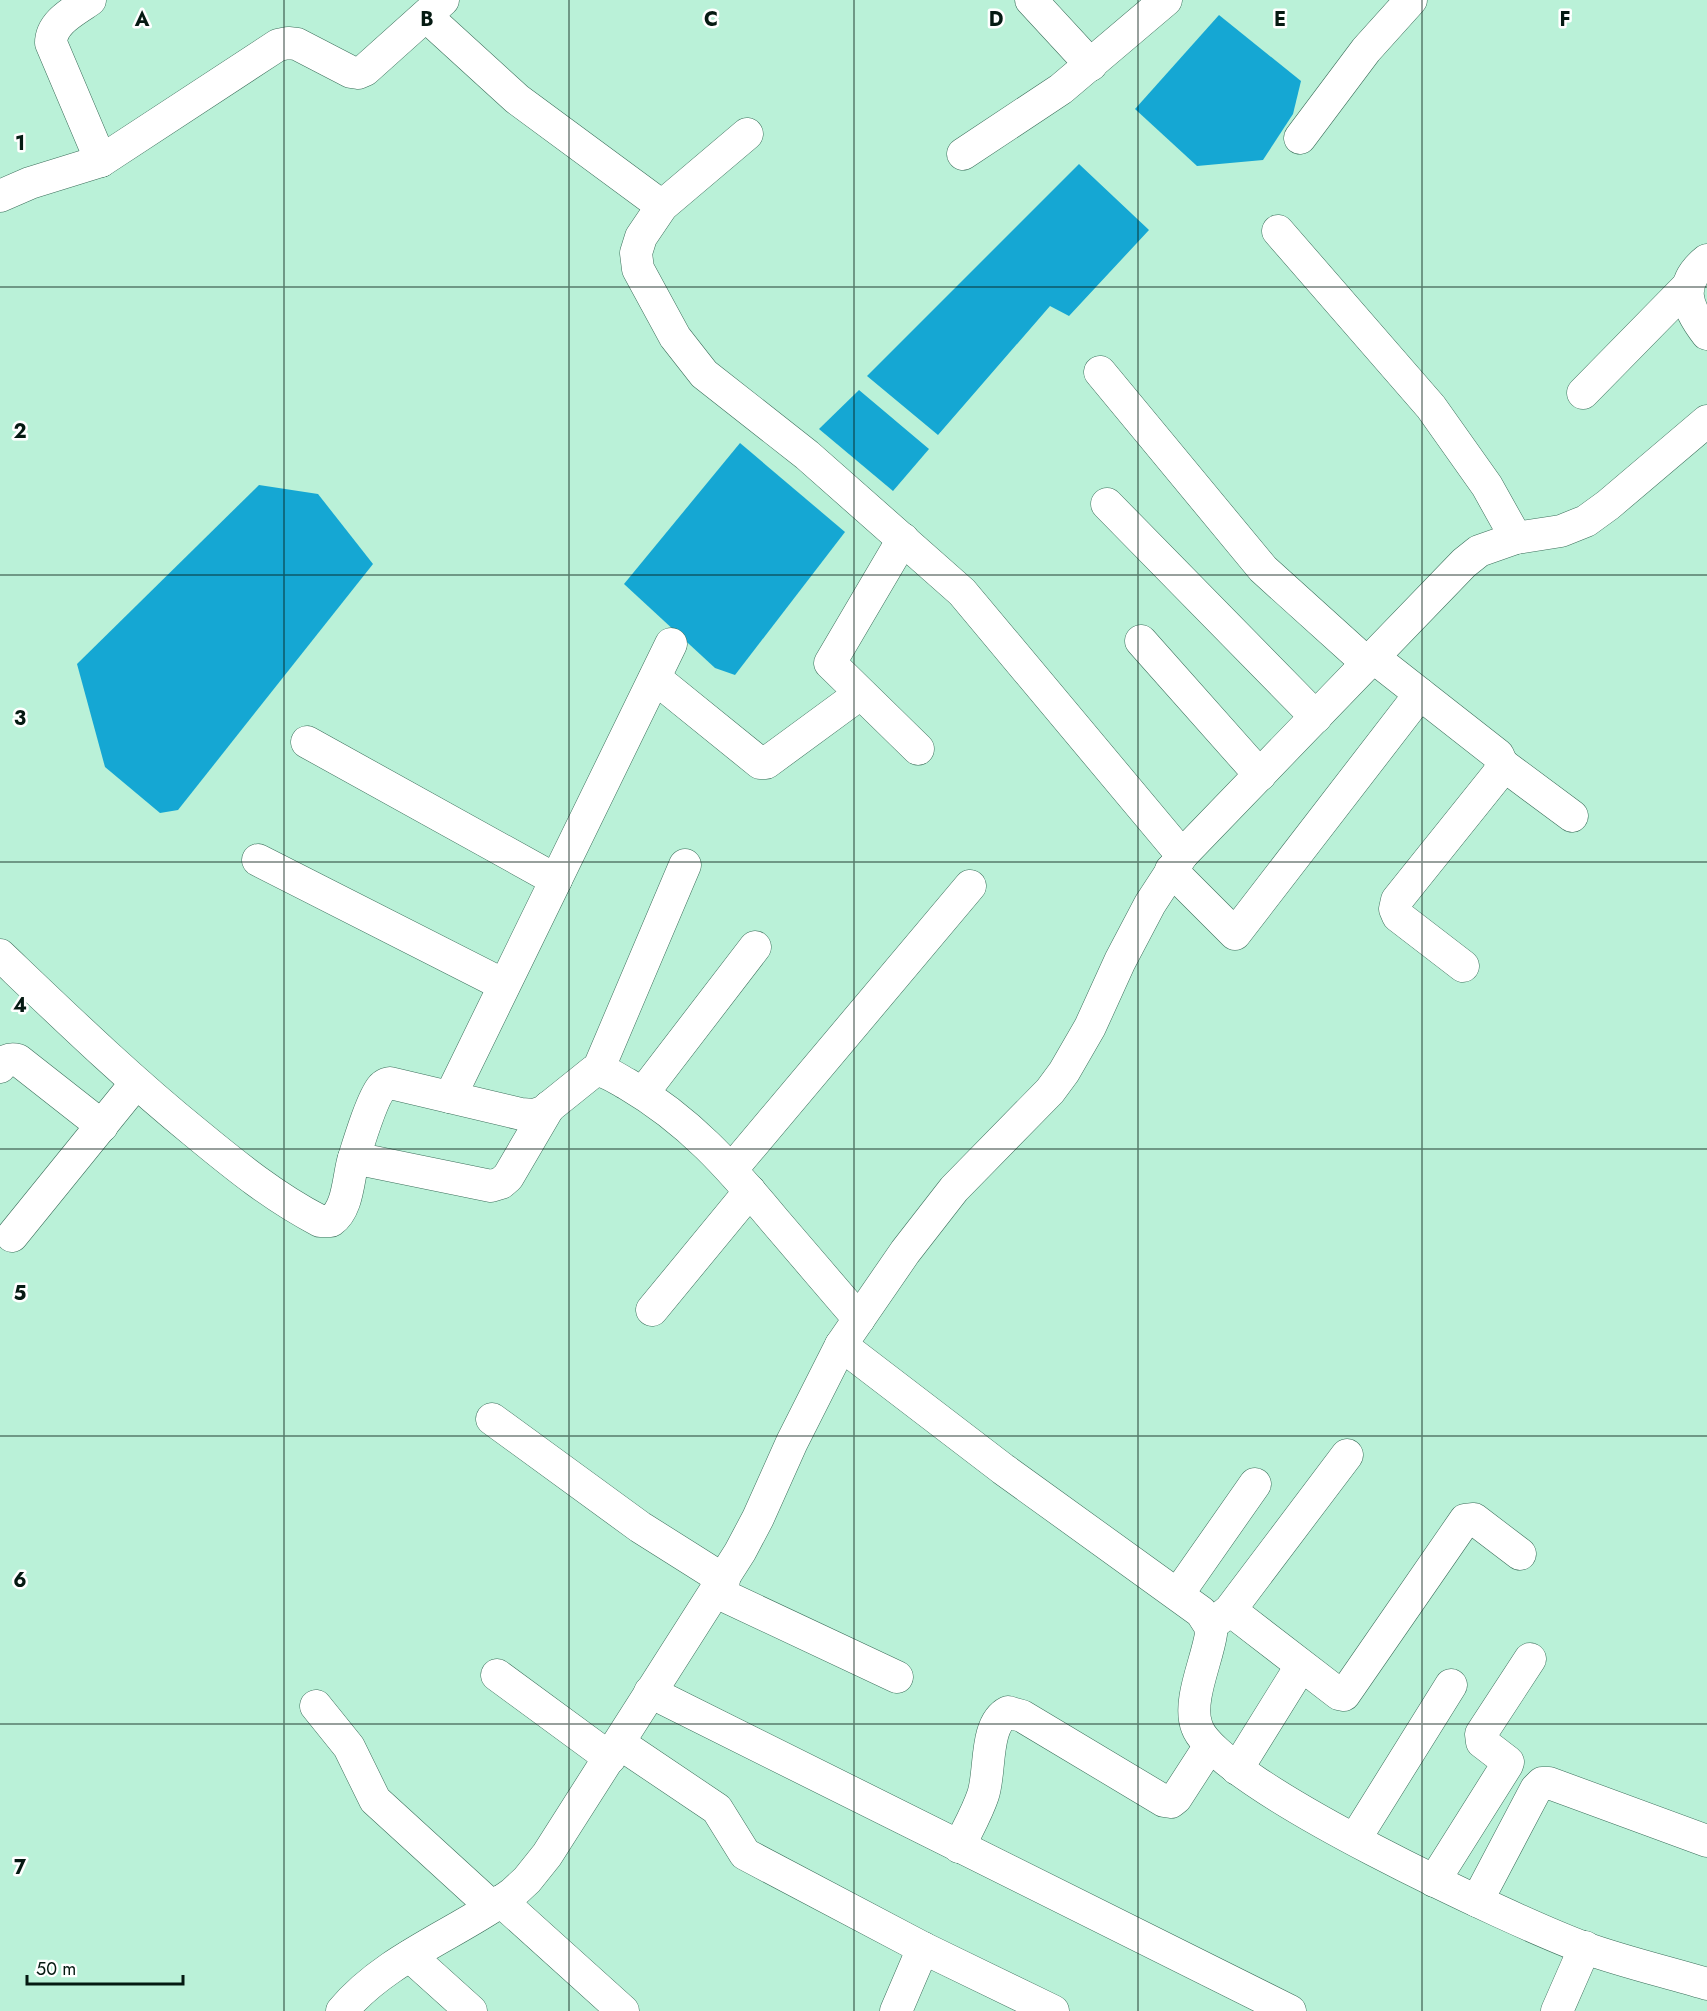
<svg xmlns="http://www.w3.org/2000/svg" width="1707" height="2011" font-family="Jost,sans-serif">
<rect width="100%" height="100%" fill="#baf1d8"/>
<g fill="#15a7d3">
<path d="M1219 15 1301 81 1293 114 1263 160 1197 166 1135 109Z"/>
<path d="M1079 164 1149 230 1069 316 1050 306 938 435 867 376Z"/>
<path d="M859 390 929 449 893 491 819 429Z"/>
<path d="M740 443 845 532 735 675 715 668 624 584Z"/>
<path d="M259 485 318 494 373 564 178 810 160 813 105 767 77 664Z"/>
</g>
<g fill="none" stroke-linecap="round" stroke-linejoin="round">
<defs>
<g id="minor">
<path d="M90 0C75 11 51 22 51 43L101 161"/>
<path d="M1031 0 1091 65"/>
<path d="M426 16 517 99 662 206"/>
<path d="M747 134 662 206 641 237 636 253 638 269 675 337 704 374 807 455 962 592 1182 855"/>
<path d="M1300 138 1366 50 1411 0"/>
<path d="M963 154 1061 89 1166 0"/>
<path d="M0 196 30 183 101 161 278 45 288 43 297 44 351 72 358 73 365 70 443 0"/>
<path d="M1278 231 1431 407 1487 486 1516 538"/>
<path d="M1707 260C1677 284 1686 307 1707 334"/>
<path d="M1100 372 1263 569 1367 663"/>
<path d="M1583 393 1687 287"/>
<path d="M1107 504 1316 717"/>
<path d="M903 539 830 663 918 749"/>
<path d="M1141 641 1260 775"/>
<path d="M1373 657 1498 755 1502 764 1498 774 1397 900 1395 909 1398 916 1463 966"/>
<path d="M655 678 760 763H766L860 694"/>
<path d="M307 742 556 880"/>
<path d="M1502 764 1572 816"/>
<path d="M258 860 504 985"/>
<path d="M1171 870 1235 934 1420 694"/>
<path d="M0 955C64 1016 128 1078 197 1134 237 1167 274 1197 320 1221H331C348 1209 348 1180 353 1161 358 1145 372 1098 382 1087 386 1083 386 1084 390 1083L521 1114 534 1115 543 1112 594 1071C605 1069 617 1079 627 1084 690 1121 729 1166 775 1221 803 1254 831 1286 859 1319"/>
<path d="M0 1067C5 1060 10 1058 18 1060L102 1126"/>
<path d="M598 1070 685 865"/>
<path d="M643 1093 755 947"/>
<path d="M450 1097 671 644"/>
<path d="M354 1158 491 1186 501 1183 508 1177 549 1107"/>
<path d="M732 1169 970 886"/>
<path d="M12 1236 136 1083"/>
<path d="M652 1310 750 1191"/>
<path d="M841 1345 1003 1469 1201 1612 1210 1626 1211 1634C1207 1661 1187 1702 1197 1727 1216 1784 1519 1924 1585 1948 1624 1962 1667 1972 1707 1984"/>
<path d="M492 1419 640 1527 724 1580"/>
<path d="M716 1592 897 1677"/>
<path d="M1178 1594 1255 1484"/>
<path d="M1230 1610 1339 1694 1344 1695 1465 1520 1474 1519 1520 1554"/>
<path d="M1214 1623 1230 1610 1347 1455"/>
<path d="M497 1675 610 1758"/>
<path d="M650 1692 1290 2011"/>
<path d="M316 1706 349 1747 375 1800 491 1906"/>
<path d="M619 1743 717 1809 745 1854 923 1948 1053 2011"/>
<path d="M1237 1769 1301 1666"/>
<path d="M1355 1839 1451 1685"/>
<path d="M959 1847C967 1830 977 1813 983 1795 991 1772 984 1724 1008 1712L1022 1716 1164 1801 1171 1802 1176 1798 1209 1747"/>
<path d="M1434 1881 1507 1765 1508 1762 1482 1742 1481 1734 1530 1659"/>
<path d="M501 1901 623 2011"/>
<path d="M1477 1901 1536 1789 1542 1783H1549L1707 1841"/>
<path d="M410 1956 471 2011"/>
<path d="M342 2011C386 1958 459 1933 513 1893L527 1880 547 1855 740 1552 758 1518 792 1442 841 1345 905 1252 954 1189 1050 1091 1064 1072 1090 1027 1120 961 1150 904 1182 855 1464 563 1479 551 1516 538 1561 531 1586 521 1608 505 1707 421"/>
<path d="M896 2011 923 1948"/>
<path d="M1557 2011 1585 1947"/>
</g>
</defs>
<use href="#minor" stroke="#3c6f5b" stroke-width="33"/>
<use href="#minor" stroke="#fff" stroke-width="32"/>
</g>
<path fill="none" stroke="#051a12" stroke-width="1.5" stroke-opacity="0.55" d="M284 0V2011M569 0V2011M854 0V2011M1138 0V2011M1422 0V2011M0 287H1707M0 575H1707M0 862H1707M0 1149H1707M0 1436H1707M0 1724H1707"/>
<g font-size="20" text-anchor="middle" font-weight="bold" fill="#051a12" stroke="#fff" stroke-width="5" stroke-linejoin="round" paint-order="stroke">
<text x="142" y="26">A</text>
<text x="427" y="26">B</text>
<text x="711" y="26">C</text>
<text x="996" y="26">D</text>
<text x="1280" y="26">E</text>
<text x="1565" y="26">F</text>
<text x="20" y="150">1</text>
<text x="20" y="438">2</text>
<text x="20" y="725">3</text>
<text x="20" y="1012">4</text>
<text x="20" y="1300">5</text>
<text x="20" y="1587">6</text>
<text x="20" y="1874">7</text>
</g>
<path d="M27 1975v9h156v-9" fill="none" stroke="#051a12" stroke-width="3"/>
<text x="36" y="1975" font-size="18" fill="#051a12" stroke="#ffffff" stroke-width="4.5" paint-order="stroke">50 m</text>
</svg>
